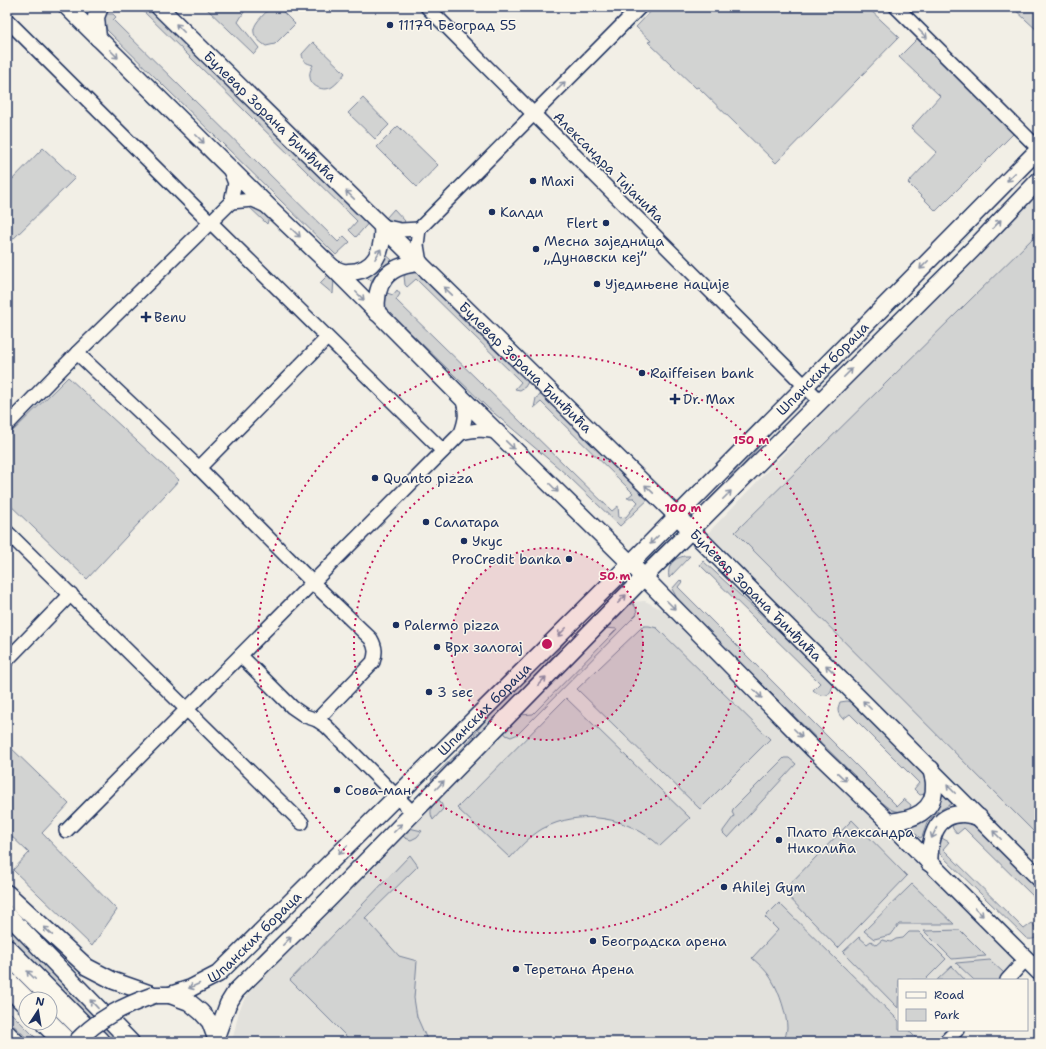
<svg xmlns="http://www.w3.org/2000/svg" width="1046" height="1049" font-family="'Shantell Sans',sans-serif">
<rect width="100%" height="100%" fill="#f2efe6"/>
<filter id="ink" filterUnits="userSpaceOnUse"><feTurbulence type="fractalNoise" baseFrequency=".025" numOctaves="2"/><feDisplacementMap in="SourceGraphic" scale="8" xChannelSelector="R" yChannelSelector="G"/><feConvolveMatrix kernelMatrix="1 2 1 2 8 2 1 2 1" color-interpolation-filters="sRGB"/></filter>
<g filter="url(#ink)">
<g fill="#e2e1dc">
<path d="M1039,192V866L705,536L915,317Z"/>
<path d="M645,601L667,612L1019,963L1002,980H899V1030H952L940,1042H232L239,1011L245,998L264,974L437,799L461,778L504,732L632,602Z"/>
</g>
<g fill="#d2d3d2" stroke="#768198">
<path d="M139,7H154L371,220L356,237L349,230L357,221Z"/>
<path d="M205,7H247L238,22L259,48L254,54Z"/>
<path d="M271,7H278L295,24L275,44L266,46C243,31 257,22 271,7Z"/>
<path d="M655,7H867L899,37L776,163L698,87L696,88L648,42L651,41L636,27Z"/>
<path d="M1012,7H1039V32Z"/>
<path d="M106,14H113L116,17L113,20L338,242L344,236L350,242L336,255L107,30L103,18Z"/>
<path d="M918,38L1014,133L936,211L908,183L937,152L911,128L940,96L899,57Z"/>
<path d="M313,42L345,73C342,77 337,84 332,87C324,92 311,87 310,77C309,73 311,69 313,65C306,63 303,62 302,54Z"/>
<path d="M363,98L389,125L375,139L348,113Z"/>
<path d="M398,126L438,165L417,187L377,147Z"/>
<path d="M43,148L75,178L7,245V185Z"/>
<path d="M245,203L270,213L267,224Z"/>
<path d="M394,209L405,221L403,224L392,223L386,218Z"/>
<path d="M1039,232V837L735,532Z"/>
<path d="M384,253L392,260L382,267L371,281L364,274Z"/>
<path d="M419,270L529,380L525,387L520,390L515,389L521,382L416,279L407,287L405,285L404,276L409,273Z"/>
<path d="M330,273L334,278L333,294L320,283Z"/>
<path d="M397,290L400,294L396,300L612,511L618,506L619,518L626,517L638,502L634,498H627L633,493L541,402L534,408L536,398L542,394L651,497L620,526L567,475L488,408L386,309L382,299L387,293L393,295Z"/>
<path d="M68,377L179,480L87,579L7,502V437Z"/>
<path d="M787,412L789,415L776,427L708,506L705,503L728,480L753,448Z"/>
<path d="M684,556H690L669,578C667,566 672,559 684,556Z"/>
<path d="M703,561L832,680L833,684C831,697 823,699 813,690L820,683L700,565Z"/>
<path d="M680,580L682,582L678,587L897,806L904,799L911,805L909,810L905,813L892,810L879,800L679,602L672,589Z"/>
<path d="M616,588L580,625L523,690L433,782L431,779C452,758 476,738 490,711Z"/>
<path d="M632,602L636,608L637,614L518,734L511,737L506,735L504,732L520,715L533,714L617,629L605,628Z"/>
<path d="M644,626H649L657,628L770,739L700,809L577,689L640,629Z"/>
<path d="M566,698L690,818L660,846C629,817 581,808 542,829C529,837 520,847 510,858L457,808Z"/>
<path d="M847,701L855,704L921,772L928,781L925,794L920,795L914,789L919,783L850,714L843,719C837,713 837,710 840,702Z"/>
<path d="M7,744L69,804L42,833L117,910L92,946L13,870L29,853L7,832Z"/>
<path d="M784,758H789L796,764L728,838L723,833V831L734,816L732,812L733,809Z"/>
<path d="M942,790L953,803L935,813L927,823L922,837L920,838L909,827L914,825Z"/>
<path d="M437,799L441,802L443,809L433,820C429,812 431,805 437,799Z"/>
<path d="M852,820L907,876L838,948L783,891Z"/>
<path d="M965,820L979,829L1039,889V902L964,828L957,834L953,829L951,822Z"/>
<path d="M409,828L422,831L417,837L411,840L405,838L401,834Z"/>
<path d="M938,836L949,842L943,849L1024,929L1032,923C1038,930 1041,941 1027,939L940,854L936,847Z"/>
<path d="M410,855L418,866L365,918L399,956L417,961L414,998L417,1017L428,1042H352L290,980Z"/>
<path d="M912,884L954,924H899L891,935L874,939L864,931Z"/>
<path d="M779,903L899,1021V1030H908L920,1042H784C785,1037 787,1032 787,1027C787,1016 779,991 773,982C768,972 760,965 752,958L778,930L765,917Z"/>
<path d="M7,923L127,1042H114L7,936Z"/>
<path d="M960,930L986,956L952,959L924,931Z"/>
<path d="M909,932H919L946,959L925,980H899L898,1008L843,952L859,937L867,944L871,941L876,945L882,940L891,942L896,939L903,938Z"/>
<path d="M990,960L1004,973L999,980H974L956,963Z"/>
<path d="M952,966L965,980H937Z"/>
<path d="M7,1009L40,1042H31L7,1019Z"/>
</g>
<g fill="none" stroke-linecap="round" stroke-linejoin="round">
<defs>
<g id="minor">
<path d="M427,7L820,401"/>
<path d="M896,7L1039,149"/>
<path d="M7,20L198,210L443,451"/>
<path d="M231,202L253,200L266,206"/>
<path d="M382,226L401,230L419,229"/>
<path d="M420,263L417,245L419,229L640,7"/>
<path d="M77,353L199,468L312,582L371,639C376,648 376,653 373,662L317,720"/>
<path d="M7,425L77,353L231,202L235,183L229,168"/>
<path d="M461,433C474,430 483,429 496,432"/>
<path d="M199,468L327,338"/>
<path d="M7,532L302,823"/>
<path d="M241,656L292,707L305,716L317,720L326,726L413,813"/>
<path d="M7,660L71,594"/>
<path d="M66,831L461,433C466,419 467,413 462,398"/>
<path d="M1007,980L1026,959"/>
<path d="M945,1042L957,1030"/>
</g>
<g id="tertiary">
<path d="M67,7L268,206L333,268L462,398L630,563L814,750L889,822L1039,972"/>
<path id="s1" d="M159,7L677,516L1039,878"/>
<path d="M98,38L96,17L100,7"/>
<path d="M333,268C337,270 343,273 348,272C375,272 384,250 382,226"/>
<path d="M377,313C374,282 388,265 420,263"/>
<path d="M889,822C912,820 936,812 934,784C934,779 932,774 931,769"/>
<path d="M929,863C930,840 934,814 963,814C968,814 974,816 979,817"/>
<path d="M7,893L87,967L114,981L154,995H170L189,1002L201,1012L210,1022L217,1041"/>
<path d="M7,914L131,1042"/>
<path id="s2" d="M170,995L191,988L218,974L614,580L1039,149"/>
<path d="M7,1033L16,1042"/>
<path d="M216,1037L228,1004L236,991L329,899L644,577L973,249L1039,180"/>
</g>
<g id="trunk">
<path d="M7,951L98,1042"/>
<path d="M7,983L26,1002"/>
<path d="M47,1023L66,1042"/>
</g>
</defs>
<use href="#minor" stroke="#1b2f5e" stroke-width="16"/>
<use href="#tertiary" stroke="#1b2f5e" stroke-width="19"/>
<use href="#trunk" stroke="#1b2f5e" stroke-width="25"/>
<use href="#minor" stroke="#fbf7ec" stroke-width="13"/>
<use href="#tertiary" stroke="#fbf7ec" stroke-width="16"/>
<use href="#trunk" stroke="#fbf7ec" stroke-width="22"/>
<defs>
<path id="tertiary-bridge" d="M76,1042C99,1018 123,1006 154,995"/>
</defs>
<use href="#tertiary-bridge" stroke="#1b2f5e" stroke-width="19" stroke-linecap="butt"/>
<use href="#tertiary-bridge" stroke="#fbf7ec" stroke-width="16"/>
</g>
<defs><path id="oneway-shaft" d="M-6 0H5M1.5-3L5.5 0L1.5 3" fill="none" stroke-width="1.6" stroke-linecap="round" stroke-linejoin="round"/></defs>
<g stroke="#8b93a5">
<use href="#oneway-shaft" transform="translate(180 28) rotate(-135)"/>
<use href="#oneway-shaft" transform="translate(923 34) rotate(45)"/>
<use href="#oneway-shaft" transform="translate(114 54) rotate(45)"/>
<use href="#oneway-shaft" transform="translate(561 86) rotate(-45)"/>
<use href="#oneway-shaft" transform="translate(200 139) rotate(45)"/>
<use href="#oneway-shaft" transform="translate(1011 177) rotate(135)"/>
<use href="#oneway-shaft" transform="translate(350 195) rotate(-136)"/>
<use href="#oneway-shaft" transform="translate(997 224) rotate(-47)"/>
<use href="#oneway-shaft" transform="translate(296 233) rotate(44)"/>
<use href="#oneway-shaft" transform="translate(378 254) rotate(-60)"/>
<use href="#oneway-shaft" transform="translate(924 265) rotate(135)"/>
<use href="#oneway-shaft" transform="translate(448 291) rotate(-136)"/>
<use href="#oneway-shaft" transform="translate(360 296) rotate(45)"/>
<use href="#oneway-shaft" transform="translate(848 373) rotate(-45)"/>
<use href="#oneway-shaft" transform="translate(510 445) rotate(44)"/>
<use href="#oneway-shaft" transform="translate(554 488) rotate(45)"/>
<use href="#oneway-shaft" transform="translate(649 489) rotate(-136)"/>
<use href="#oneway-shaft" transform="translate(727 495) rotate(-45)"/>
<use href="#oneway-shaft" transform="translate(654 540) rotate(135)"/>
<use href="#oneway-shaft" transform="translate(622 599) rotate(-45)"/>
<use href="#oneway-shaft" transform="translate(671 605) rotate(45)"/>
<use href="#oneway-shaft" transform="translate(562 632) rotate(135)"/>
<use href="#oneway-shaft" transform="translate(830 669) rotate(-136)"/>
<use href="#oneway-shaft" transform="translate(542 681) rotate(-46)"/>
<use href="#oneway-shaft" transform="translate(758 694) rotate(46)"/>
<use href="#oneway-shaft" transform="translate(867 705) rotate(-135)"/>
<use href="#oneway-shaft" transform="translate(798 733) rotate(45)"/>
<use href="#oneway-shaft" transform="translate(842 777) rotate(44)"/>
<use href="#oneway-shaft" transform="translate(440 785) rotate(-46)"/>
<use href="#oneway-shaft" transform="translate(951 789) rotate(-135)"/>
<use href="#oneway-shaft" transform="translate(398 828) rotate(-45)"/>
<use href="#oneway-shaft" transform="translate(934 833) rotate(115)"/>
<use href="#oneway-shaft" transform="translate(997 835) rotate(-135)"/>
<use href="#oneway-shaft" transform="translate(343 850) rotate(135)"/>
<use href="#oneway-shaft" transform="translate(979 912) rotate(45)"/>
<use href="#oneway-shaft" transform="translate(48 931) rotate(-137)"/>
<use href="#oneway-shaft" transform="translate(287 941) rotate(-45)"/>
<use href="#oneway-shaft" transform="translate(31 975) rotate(-135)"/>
<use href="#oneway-shaft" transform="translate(194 986) rotate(156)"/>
<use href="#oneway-shaft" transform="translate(94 1004) rotate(-133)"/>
</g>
</g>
<circle cx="547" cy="644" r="96" fill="#c2185b" fill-opacity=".12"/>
<g fill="none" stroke="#c2185b" stroke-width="2" stroke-dasharray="2 4">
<circle cx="547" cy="644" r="96"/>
<circle cx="547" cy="644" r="193"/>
<circle cx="547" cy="644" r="289"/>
</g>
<g fill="#1b2f5e" stroke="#fbf7ec" stroke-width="1.5">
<circle cx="390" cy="25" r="4"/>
<circle cx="533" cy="181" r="4"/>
<circle cx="492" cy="212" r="4"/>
<circle cx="606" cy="223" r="4"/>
<circle cx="536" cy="249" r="4"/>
<circle cx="597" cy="284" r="4"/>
<path d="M144 311h4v4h4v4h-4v4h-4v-4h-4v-4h4z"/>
<circle cx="642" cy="373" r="4"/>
<path d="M673 393h4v4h4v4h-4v4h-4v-4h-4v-4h4z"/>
<circle cx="375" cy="478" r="4"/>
<circle cx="426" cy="522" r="4"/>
<circle cx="464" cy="541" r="4"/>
<circle cx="569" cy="559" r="4"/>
<circle cx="396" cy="625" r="4"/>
<circle cx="437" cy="647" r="4"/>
<circle cx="429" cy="692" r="4"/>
<circle cx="337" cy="790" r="4"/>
<circle cx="779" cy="840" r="4"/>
<circle cx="724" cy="887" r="4"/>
<circle cx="593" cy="941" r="4"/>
<circle cx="516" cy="969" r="4"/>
</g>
<g text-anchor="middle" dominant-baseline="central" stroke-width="3" stroke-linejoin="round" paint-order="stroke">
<g font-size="14" fill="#1b2f5e" stroke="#fbf7ec" text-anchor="start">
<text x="398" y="25">11179 Београд 55</text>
<text x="541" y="181">Maxi</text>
<text x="500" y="212">Калди</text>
<text x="598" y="223" text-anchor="end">Flert</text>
<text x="544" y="241">Месна заједница<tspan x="544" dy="16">„Дунавски кеј”</tspan></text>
<text x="605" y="284">Уједињене нације</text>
<text x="154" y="317">Benu</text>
<text x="650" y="373">Raiffeisen bank</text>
<text x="683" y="399">Dr. Max</text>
<text x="383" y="478">Quanto pizza</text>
<text x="434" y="522">Салатара</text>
<text x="472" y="541">Укус</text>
<text x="561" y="559" text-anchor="end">ProCredit banka</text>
<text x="404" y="625">Palermo pizza</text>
<text x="445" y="647">Врх залогај</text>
<text x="437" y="692">3 sec</text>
<text x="345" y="790">Сова-ман</text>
<text x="787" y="832">Плато Александра<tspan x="787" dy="16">Николића</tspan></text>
<text x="732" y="887">Ahilej Gym</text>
<text x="601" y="941">Београдска арена</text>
<text x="524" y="969">Теретана Арена</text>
</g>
<g font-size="14" fill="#1b2f5e" stroke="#fbf7ec">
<text stroke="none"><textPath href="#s1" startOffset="156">Булевар Зорана Ђинђића</textPath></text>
<text transform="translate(609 167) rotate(45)">Александра Тијанића</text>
<text stroke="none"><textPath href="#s1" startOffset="514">Булевар Зорана Ђинђића</textPath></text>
<text stroke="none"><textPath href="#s2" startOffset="908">Шпанских бораца</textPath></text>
<text stroke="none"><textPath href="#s1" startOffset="838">Булевар Зорана Ђинђића</textPath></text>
<text stroke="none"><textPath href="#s2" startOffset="428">Шпанских бораца</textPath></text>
<text stroke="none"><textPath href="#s2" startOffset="104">Шпанских бораца</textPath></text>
</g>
</g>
<circle cx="547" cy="644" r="6" fill="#c2185b" stroke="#fbf7ec" stroke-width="2"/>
<g font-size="12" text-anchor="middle" font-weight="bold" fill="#c2185b" stroke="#fbf7ec" stroke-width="3" stroke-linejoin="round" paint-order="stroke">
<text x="751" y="444">150 m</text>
<text x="683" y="512">100 m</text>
<text x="615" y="580">50 m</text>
</g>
<rect width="1046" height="1049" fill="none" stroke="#fbf7ec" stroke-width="24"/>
<rect x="12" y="12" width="1022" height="1025" fill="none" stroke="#1b2f5e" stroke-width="1.5" filter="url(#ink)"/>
<rect x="898" y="979" width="130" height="52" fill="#fbf7ec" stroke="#a1a7b3"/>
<rect x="906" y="992" width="20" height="6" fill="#fbf7ec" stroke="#a1a7b3"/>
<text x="934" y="999" font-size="12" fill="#1b2f5e">Road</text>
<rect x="906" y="1009" width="20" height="12" fill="#d2d3d2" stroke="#a1a7b3"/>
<text x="934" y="1019" font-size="12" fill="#1b2f5e">Park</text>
<g transform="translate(38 1011) rotate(12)"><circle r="19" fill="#fbf7ec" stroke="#a1a7b3"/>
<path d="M0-3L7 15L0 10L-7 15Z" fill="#1b2f5e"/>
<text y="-6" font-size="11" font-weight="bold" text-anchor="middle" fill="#1b2f5e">N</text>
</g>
</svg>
